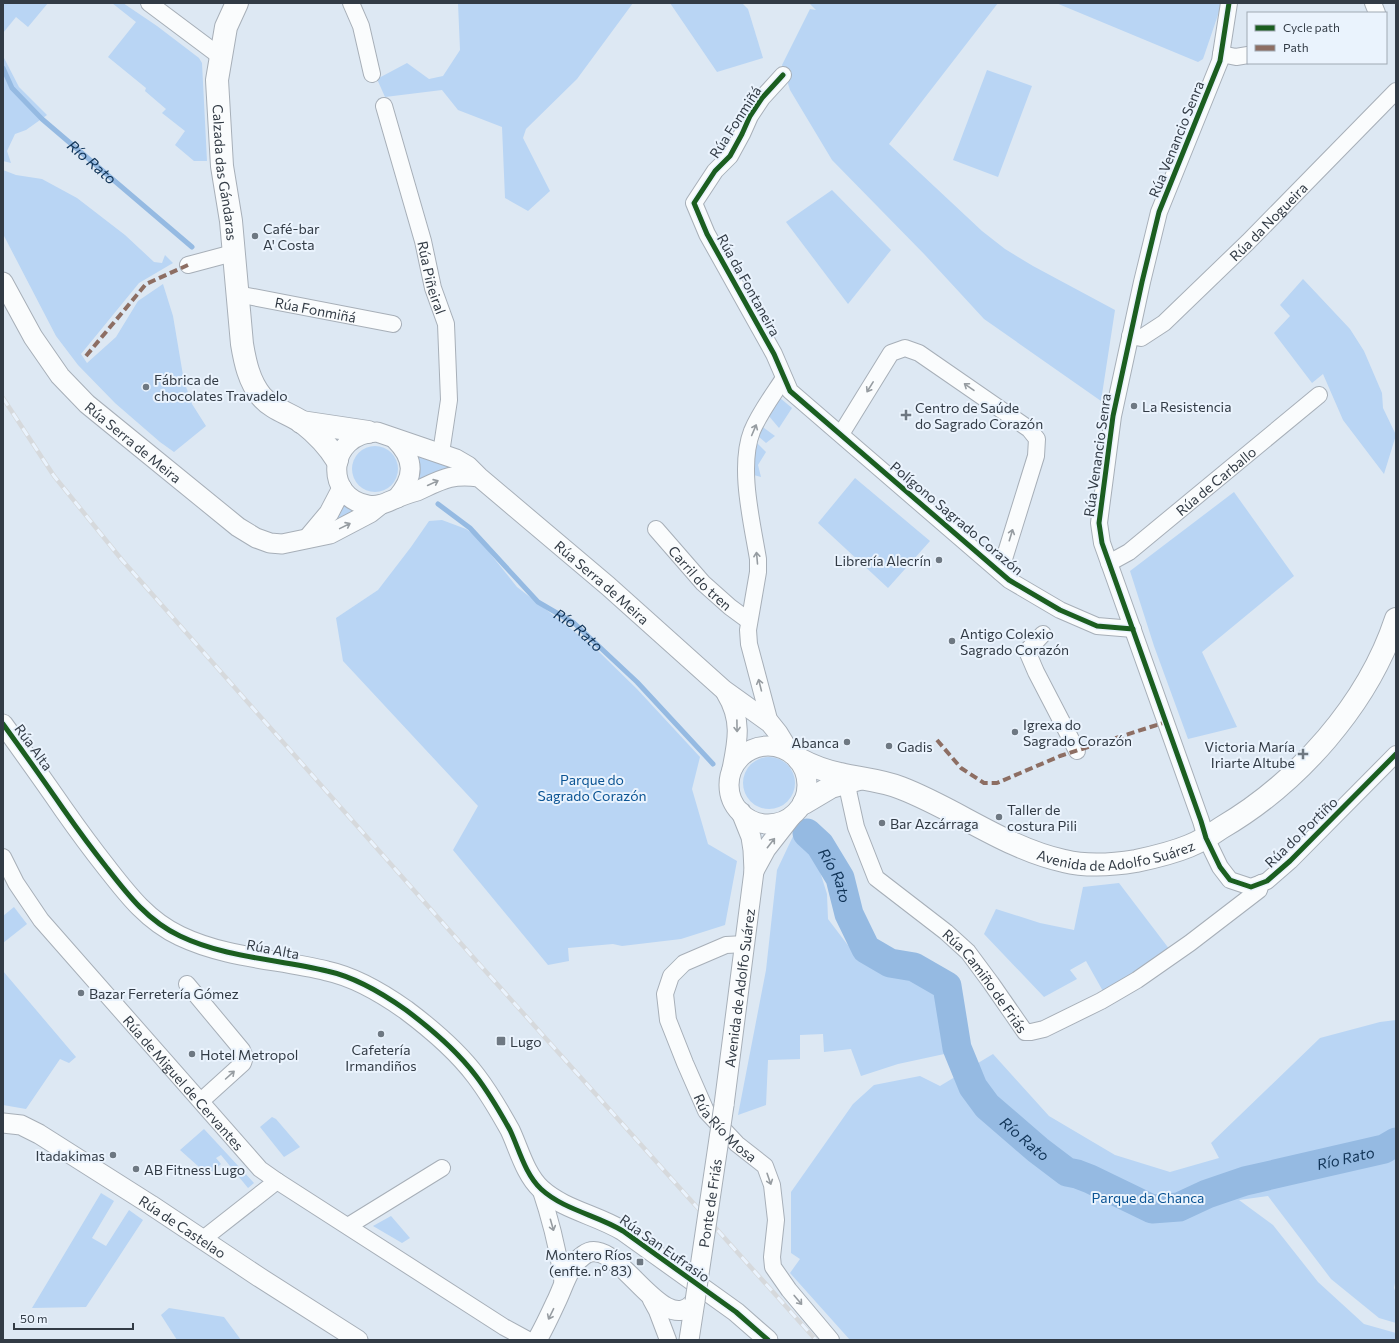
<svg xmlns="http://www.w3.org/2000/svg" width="1399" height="1343" font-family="Commissioner,sans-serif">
<rect width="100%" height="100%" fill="#dde8f3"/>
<g fill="#b9d5f4">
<path d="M3,3H48L28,27L16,17L3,33Z"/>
<path d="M112,3H123L157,26L199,58L202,63L207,161H194L175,145L185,131L162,113L166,109L145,91L146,88L108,57L136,22Z"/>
<path d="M458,3H633L577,79L526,129L523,138L550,191L528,211L505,198L502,127L458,110L442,90L385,97L377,79L407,63L429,79L443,76L460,50Z"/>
<path d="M670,3H742L748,9L763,58L717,72Z"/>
<path d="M809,3H998L889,144L982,231L1005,249L1033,266L1115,310L1101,401L984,319L925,255L832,160L790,90L782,65L810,9L816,10Z"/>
<path d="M1056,3H1222L1203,59L1198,62Z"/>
<path d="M3,56L19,87L47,115L26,130L15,134L7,151L11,163L3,161Z"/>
<path d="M987,70L1032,86L998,177L953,160Z"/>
<path d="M3,170L16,175L42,179L77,198L125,235L154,262L162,263L165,255L173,263L139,283L81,354L87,363L116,337L138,301L163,284L173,316L184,381L192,404L206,426L174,452L160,442L115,403L78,365L56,336L3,234V215L4,214L3,211Z"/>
<path d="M832,190L891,250L848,304L786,222Z"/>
<path d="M1303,279L1350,329L1364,351L1382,393L1383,408L1396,435L1384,474L1343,420L1323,374L1312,383L1274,333L1290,316L1280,305Z"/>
<path d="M774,393L792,408L779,428L763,409Z"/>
<path d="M757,423L775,436L766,443L752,431Z"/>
<path d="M751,437L766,452L758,465L761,477L750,474Z"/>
<circle cx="375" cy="469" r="23"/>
<path d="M418,455L457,467L419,482L420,466Z"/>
<path d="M855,478L930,541L888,588L818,523Z"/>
<path d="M1234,492L1294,576L1202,652L1237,727L1188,739L1154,646L1130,571Z"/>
<path d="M343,504L359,512L328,529Z"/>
<path d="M442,520L466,529L476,536L517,587L594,647L637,689L700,757L692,789L708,844L737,861L725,925L681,939L622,946L613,944L568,948L569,961L548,965L453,850L478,806L343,661L336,618L378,590L411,547L429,521Z"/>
<circle cx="769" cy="783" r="26"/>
<path d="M795,832L807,838L811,843L827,894L828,919L850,948L926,977L942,990L945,1013L946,1039L949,1053L898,1064L861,1076L851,1049L824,1052L823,1034L800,1035V1059L768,1060L766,1105L738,1115L766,970L777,870Z"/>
<path d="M1119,883L1170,950L1104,993L1086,961L1070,970L1077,979L1044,997L984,934L996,909L1040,923L1074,930L1083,887Z"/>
<path d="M14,907L27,924L3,943V916Z"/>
<path d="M3,971L76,1057L69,1063L60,1059L26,1109L3,1105Z"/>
<path d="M1396,1020V1278L1394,1288L1396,1293V1323L1379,1318L1331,1279L1268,1196L1239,1200L1273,1225L1318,1282L1364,1324L1396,1333V1340H850L790,1273L800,1259L791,1253V1192L853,1104L874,1085L920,1076L940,1086L993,1054L1049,1116L1115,1155L1170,1172L1219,1158L1211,1143L1320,1038L1380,1022Z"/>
<path d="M272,1117L276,1119L300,1147L284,1157L260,1127Z"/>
<path d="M204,1129L254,1183L248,1188L221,1155L216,1158L221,1164L208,1175L180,1150Z"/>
<path d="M101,1193L114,1201L92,1238L106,1246L129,1210L143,1220L86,1307L32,1308Z"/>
<path d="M391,1216L410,1238L402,1243L373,1226Z"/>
<path d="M169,1308L224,1317L241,1340H177L161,1315Z"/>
</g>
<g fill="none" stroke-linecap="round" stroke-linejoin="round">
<g stroke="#95bae2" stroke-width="5">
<path id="s1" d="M3,68L12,88L42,119L192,247"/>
<path id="s2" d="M438,504L470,528L538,602L574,623L637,682L713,764"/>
</g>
<path stroke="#95bae2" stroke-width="29" id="s3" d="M807,833L820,845L840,878L849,914L866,949L890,963L914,967L947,986L957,1048L973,1087L987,1106L1038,1150L1067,1172L1077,1174L1090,1179L1152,1209L1179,1207L1207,1194L1245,1181L1384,1149L1396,1142"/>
<defs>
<g id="minor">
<path d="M149,3L221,57"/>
<path d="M351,3L361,26L372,74"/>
<path d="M1229,3L1220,61L1159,212L1142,282L1113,416L1099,523L1102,543L1201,821L1206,838L1220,867L1230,880L1251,887L1267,881L1290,861L1396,754"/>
<path d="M1373,3L1377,13"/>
<path d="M1221,54L1236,57L1248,55"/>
<path d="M783,75L762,98L750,116L742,134L730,156L715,171L694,203L707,234L774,354L790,391L1009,580L1060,610L1097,626L1133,629"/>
<path id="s4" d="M384,106L423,241L433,288L446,324L449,400L441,453"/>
<path d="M188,265L233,253"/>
<path id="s5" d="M237,294L393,324"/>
<path id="s6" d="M1130,336L1141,338L1164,323L1248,242L1396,91"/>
<path d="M841,434L891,353L905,348L919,353L1029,429L1037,439L1036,456L1000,572"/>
<path id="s7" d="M656,529L703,583L730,607L749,621"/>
<path id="s8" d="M1109,563L1129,552L1319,395"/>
<path d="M1043,634L1027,651L1036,672L1077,751"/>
<path d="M770,723L749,644L748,630L758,572V559C752,522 738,467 752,431C760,412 773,395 784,378"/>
<path id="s9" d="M847,782L849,795L856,827L876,878L946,932L968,952L991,983L1025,1032H1031L1044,1029L1101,1001L1137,980L1190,943L1259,890L1261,883"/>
<path id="s10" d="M3,857L16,883L41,920L260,1169L277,1181L504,1327L528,1340"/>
<path id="s11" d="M745,944L726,945L684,963L671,976L665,994L668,1020L685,1063L706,1111L737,1144L765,1166L772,1185L776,1220L772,1257L773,1267L789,1290L831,1340"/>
<path d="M187,984L242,1050L245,1057L243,1063L201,1101"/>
<path d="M540,1188C551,1221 559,1252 563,1286"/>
<path d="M348,1226L442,1168"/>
<path d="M203,1239L277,1181"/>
<path d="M651,1300L657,1311L668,1340"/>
</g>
<g id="tertiary">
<path id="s12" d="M3,282L33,337L60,376L87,404L238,527L256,538L270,543L282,544L330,534L370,513L380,505"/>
<path d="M395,439C415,459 415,477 397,498"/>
<path id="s13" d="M479,477C451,473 441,480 417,491C410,493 403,495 397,498C387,502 379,507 368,505C324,498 326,434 377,432L456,459L468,466L479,477L608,586L724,690L770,723L778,733L789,751"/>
<path d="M308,538L329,513L342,488"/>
<path d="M726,693C742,719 738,740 732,769"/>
<path d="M3,724C24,753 44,781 64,810C78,830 92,849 107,868C128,895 148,921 180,936C226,958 278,959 327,971C355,977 382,993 406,1010C430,1028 458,1052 476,1076C489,1093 500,1112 510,1130C519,1149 525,1174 541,1189C564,1210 597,1215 623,1231L736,1312L768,1340"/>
<circle cx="768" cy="785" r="39"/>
<path d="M754,871L766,849L791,817"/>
<path id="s14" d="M724,1105L754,871L753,850L751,837L741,812"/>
<path id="s15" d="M3,1123L21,1125L39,1134L151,1205L259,1277L358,1340"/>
<path d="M537,1340C544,1328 550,1315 556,1302C564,1286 568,1266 584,1255C616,1231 663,1343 695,1301"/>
<path d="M689,1340L695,1301"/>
</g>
<g id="secondary">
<path id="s16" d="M237,3L226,27L217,80L222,166L231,221L242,344C245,362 249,381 261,396C272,409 288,413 302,422C316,433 328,445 337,460"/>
<path d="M301,422L368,432"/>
<path id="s17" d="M799,759C812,766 825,771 840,774C860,779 881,780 901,788C956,809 1005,848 1064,861C1088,867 1112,865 1136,861C1155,857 1172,853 1189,846C1201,841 1211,835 1221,828C1298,783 1368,704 1396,619"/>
<path d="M804,803L831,787L859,779"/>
</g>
</defs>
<use href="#minor" stroke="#a7afb8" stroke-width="18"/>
<use href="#tertiary" stroke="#a7afb8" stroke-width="21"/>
<use href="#secondary" stroke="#a7afb8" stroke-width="24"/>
<use href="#minor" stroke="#fafcfd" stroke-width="16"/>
<use href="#tertiary" stroke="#fafcfd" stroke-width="19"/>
<use href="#secondary" stroke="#fafcfd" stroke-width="22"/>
<defs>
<path id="rail" d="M3,398L54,476L122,560L480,965L816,1340"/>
</defs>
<use href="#rail" stroke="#d6d9dc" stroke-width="4.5"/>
<use href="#rail" stroke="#eaf3fd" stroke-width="3" stroke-dasharray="9" stroke-linecap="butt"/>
<defs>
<g id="tertiary-bridge">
<path id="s18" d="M695,1301L724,1105"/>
</g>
</defs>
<use href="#tertiary-bridge" stroke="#a7afb8" stroke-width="21" stroke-linecap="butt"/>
<use href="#tertiary-bridge" stroke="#fafcfd" stroke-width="19"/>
<g stroke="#8d6e63" stroke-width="4" stroke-dasharray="8 4" stroke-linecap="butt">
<path d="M86,356L146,284L188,265"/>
<path d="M937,740L961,768L984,783H997L1060,756L1166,722"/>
</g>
<defs>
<g id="cycleway">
<path d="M1229,3L1220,61L1159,212L1142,282L1113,416L1099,523L1102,543L1201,821L1206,838L1220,867L1230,880L1251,887L1267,881L1290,861L1396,754"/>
<path d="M783,75L762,98L750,116L742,134L730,156L715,171L694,203L707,234L774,354L790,391L1009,580L1060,610L1097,626L1133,629"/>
<path d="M3,724C24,753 44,781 64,810C78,830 92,849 107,868C128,895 148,921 180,936C226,958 278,959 327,971C355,977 382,993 406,1010C430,1028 458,1052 476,1076C489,1093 500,1112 510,1130C519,1149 525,1174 541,1189C564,1210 597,1215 623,1231L736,1312L768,1340"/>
</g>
</defs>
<use href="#cycleway" stroke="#eaf3fd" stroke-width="8"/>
<use href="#cycleway" stroke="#1b5e20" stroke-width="5"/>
</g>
<defs><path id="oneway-shaft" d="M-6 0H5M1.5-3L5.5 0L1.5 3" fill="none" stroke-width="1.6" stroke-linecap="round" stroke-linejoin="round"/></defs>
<g stroke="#969ca1">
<use href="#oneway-shaft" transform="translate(870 387) rotate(122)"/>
<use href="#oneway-shaft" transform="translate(969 387) rotate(-145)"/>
<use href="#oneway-shaft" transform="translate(754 430) rotate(-67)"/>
<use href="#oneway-shaft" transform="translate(433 483) rotate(-25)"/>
<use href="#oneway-shaft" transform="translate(345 526) rotate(-26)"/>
<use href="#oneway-shaft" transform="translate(1011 535) rotate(-73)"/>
<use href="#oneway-shaft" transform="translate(757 558) rotate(-95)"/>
<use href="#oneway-shaft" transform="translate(760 685) rotate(-104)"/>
<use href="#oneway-shaft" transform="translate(737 726) rotate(89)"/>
<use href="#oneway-shaft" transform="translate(771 843) rotate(-52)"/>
<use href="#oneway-shaft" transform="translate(230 1075) rotate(-42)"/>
<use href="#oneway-shaft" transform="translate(769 1179) rotate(71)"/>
<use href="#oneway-shaft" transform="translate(552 1225) rotate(74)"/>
<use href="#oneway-shaft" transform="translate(798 1300) rotate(50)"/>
<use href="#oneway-shaft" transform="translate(551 1314) rotate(116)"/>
</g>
<g fill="#6e7882" stroke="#eaf3fd" stroke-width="1.5">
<circle cx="255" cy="236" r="4"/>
<circle cx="146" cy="387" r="4"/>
<circle cx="1134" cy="406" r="4"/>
<path d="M904 409h4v4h4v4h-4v4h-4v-4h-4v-4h4z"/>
<circle cx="939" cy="560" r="4"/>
<circle cx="952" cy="641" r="4"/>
<circle cx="1015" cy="732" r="4"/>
<circle cx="847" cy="742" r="4"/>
<circle cx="889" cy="746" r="4"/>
<path d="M1301 748h4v4h4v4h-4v4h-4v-4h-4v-4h4z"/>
<circle cx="999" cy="817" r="4"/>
<circle cx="882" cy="823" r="4"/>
<circle cx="81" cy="993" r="4"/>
<circle cx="381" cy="1034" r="4"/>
<rect x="496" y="1036" width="10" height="10" rx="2"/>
<circle cx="192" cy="1054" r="4"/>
<circle cx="113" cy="1155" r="4"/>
<circle cx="136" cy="1169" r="4"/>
<rect x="636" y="1258" width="8" height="8" rx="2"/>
</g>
<g text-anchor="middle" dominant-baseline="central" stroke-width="4" stroke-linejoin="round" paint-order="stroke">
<g font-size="14" fill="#323b45" stroke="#eaf3fd">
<text transform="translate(735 122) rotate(-57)">Rúa Fonmiñá</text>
<text transform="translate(1176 139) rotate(-68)">Rúa Venancio Senra</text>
<text stroke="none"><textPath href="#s16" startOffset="173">Calzada das Gándaras</textPath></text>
<text stroke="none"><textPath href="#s6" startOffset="184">Rúa da Nogueira</textPath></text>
<text stroke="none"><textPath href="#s4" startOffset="178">Rúa Piñeiral</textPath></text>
<text transform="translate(749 285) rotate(61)">Rúa da Fontaneira</text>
<text stroke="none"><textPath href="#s5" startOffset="80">Rúa Fonmiñá</textPath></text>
<text stroke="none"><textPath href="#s12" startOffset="209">Rúa Serra de Meira</textPath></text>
<text transform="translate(1097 455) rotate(-82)">Rúa Venancio Senra</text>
<text stroke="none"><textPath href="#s8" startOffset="135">Rúa de Carballo</textPath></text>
<text transform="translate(957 518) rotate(40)">Polígono Sagrado Corazón</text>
<text stroke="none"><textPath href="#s7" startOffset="66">Carril do tren</textPath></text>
<text stroke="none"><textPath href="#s13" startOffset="504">Rúa Serra de Meira</textPath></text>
<text transform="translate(34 747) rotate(54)">Rúa Alta</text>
<text transform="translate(1301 832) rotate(-44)">Rúa do Portiño</text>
<text stroke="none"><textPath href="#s17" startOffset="338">Avenida de Adolfo Suárez</textPath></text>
<text transform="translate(273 949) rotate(11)">Rúa Alta</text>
<text stroke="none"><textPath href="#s9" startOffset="252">Rúa Camiño de Friás</textPath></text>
<text stroke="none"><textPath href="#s14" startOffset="118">Avenida de Adolfo Suárez</textPath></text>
<text stroke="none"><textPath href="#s10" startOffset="290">Rúa de Miguel de Cervantes</textPath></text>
<text stroke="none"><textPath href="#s11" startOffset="252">Rúa Río Mosa</textPath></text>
<text stroke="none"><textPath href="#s18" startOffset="99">Ponte de Friás</textPath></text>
<text stroke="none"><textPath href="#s15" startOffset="209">Rúa de Castelao</textPath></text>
<text transform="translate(665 1248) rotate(35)">Rúa San Eufrasio</text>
</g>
<g font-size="14" fill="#323b45" stroke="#eaf3fd" text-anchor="start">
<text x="263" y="228">Café-bar<tspan x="263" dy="16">A' Costa</tspan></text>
<text x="154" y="379">Fábrica de<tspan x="154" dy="16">chocolates Travadelo</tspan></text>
<text x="1142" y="406">La Resistencia</text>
<text x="915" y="407">Centro de Saúde<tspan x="915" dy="16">do Sagrado Corazón</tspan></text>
<text x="931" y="560" text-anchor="end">Librería Alecrín</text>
<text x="960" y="633">Antigo Colexio<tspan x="960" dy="16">Sagrado Corazón</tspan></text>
<text x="1023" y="724">Igrexa do<tspan x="1023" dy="16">Sagrado Corazón</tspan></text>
<text x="839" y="742" text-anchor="end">Abanca</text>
<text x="897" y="746">Gadis</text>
<text x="1295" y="746" text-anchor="end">Victoria María<tspan x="1295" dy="16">Iriarte Altube</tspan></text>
<text x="1007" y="809">Taller de<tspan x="1007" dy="16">costura Pili</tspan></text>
<text x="890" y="823">Bar Azcárraga</text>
<text x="89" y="993">Bazar Ferretería Gómez</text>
<text x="510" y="1041">Lugo</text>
<text x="381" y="1049" text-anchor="middle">Cafetería<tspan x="381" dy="16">Irmandiños</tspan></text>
<text x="200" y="1054">Hotel Metropol</text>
<text x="105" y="1155" text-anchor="end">Itadakimas</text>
<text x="144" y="1169">AB Fitness Lugo</text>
<text x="632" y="1254" text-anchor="end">Montero Ríos<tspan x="632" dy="16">(enfte. nº 83)</tspan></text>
</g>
<g font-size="14" fill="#0b5494" stroke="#eaf3fd">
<text x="592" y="779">Parque do<tspan x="592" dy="16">Sagrado Corazón</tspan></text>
<text x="1148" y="1197">Parque da Chanca</text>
</g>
<g font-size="15" font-style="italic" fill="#103356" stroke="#eaf3fd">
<text stroke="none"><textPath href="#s1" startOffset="131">Río Rato</textPath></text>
<text stroke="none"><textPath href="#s2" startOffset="190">Río Rato</textPath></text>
<text stroke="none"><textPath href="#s3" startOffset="52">Río Rato</textPath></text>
<text stroke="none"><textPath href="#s3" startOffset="401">Río Rato</textPath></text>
<text stroke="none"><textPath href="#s3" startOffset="749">Río Rato</textPath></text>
</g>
</g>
<rect width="1399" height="1343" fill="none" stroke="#323b45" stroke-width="8"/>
<rect x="1247" y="12" width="140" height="52" fill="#eaf3fd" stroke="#a0a9b3"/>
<rect x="1255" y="25" width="20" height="6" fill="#1b5e20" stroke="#a0a9b3"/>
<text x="1283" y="32" font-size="12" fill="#323b45">Cycle path</text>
<rect x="1255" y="45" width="20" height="6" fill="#8d6e63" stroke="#a0a9b3"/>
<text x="1283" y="52" font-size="12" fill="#323b45">Path</text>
<path d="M14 1323v6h119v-6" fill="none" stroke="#323b45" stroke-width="2"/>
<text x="20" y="1323" font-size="12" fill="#323b45" stroke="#eaf3fd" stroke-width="3" paint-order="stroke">50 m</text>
</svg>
